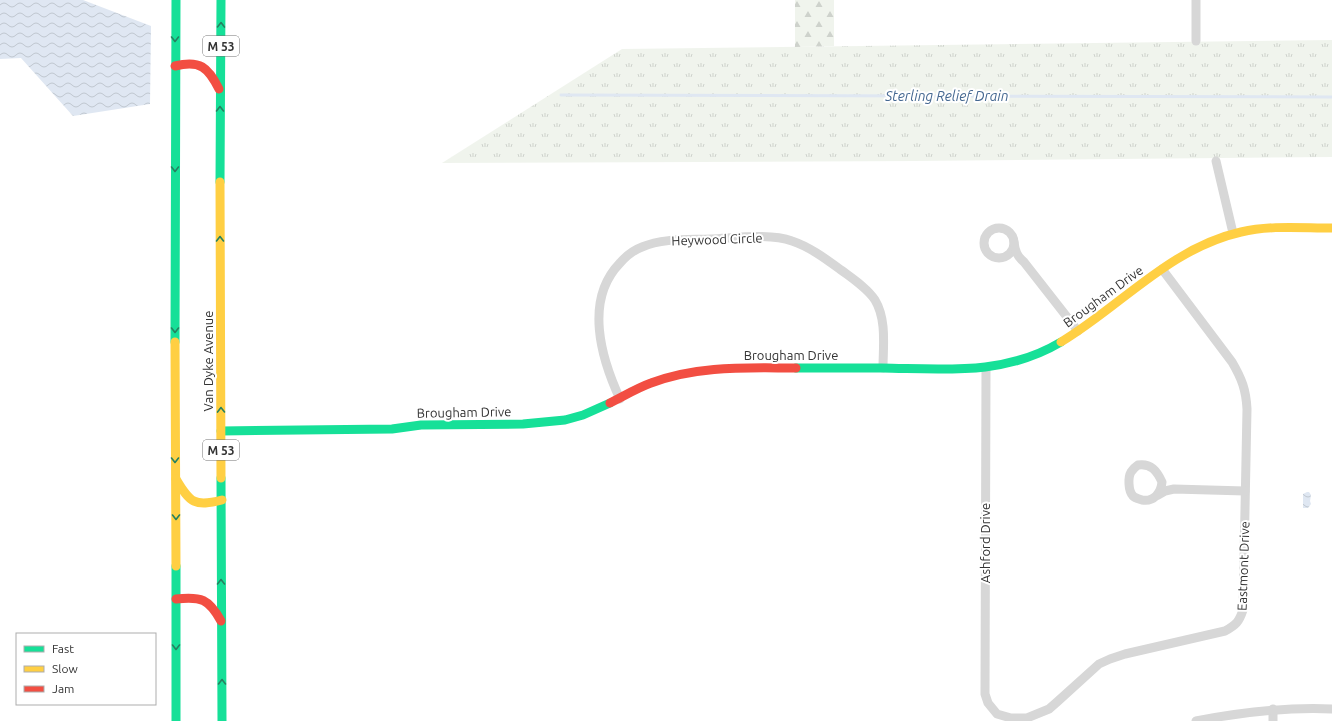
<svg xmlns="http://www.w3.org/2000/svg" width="1332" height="721" font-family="Ubuntu,sans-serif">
<defs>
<pattern id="grass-tufts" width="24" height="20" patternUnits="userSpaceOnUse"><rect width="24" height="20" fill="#f0f4ed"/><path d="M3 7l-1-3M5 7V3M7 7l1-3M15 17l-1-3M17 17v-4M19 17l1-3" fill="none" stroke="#ced2cc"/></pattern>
<pattern id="forest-firs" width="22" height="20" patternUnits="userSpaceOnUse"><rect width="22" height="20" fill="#f0f4ed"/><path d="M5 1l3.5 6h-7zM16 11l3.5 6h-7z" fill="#ced2cc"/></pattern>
<pattern id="water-waves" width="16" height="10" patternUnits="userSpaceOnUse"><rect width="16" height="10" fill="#dfe7f2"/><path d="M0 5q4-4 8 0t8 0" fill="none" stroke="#c0c7d0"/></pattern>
</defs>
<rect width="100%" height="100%" fill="#fff"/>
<path fill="url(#grass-tufts)" d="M1332,40V157L914,161L442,163L622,49Z"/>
<path fill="url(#forest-firs)" d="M795,0H834V46L795,47Z"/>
<g fill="url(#water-waves)">
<path d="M0,0H83L151,26L150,104L73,116L21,58L0,59Z"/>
<path d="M1307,492H1309L1311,495L1310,501L1311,504L1308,508H1303V494Z"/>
</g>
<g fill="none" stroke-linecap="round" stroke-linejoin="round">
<path stroke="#dfe7f2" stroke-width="3" d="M561,95L1332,97"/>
<g stroke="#d7d7d7" stroke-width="9">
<path d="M1196,41V0"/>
<path d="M1216,161L1233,233"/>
<circle cx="999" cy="243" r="15"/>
<path d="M1014,242C1015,251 1017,256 1024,262L1078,331"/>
<path d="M986,368L985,694L988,703L997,714L1011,718H1027L1049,709L1057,702L1099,664L1110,659L1125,654L1225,631C1236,625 1239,622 1243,610L1247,409C1246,390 1242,379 1232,362L1162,269"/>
<path d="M620,399C601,358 584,300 620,263C626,256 634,250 642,247C663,238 689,240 711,239C735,238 770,233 792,241C810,247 826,259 841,270C853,279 867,288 875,300C887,320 883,347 883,368"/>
<path d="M1138,465C1151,463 1157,471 1162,482C1161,493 1154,502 1142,500C1139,499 1135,498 1133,496C1128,491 1128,477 1131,472C1133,469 1135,467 1138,465Z"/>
<path d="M1158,495L1165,491L1174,489L1245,491"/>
<path d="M1273,709V721"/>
<path d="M1196,721C1242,712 1284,707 1332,709"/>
</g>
<g stroke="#16e098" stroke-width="9">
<path d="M220,182L221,0"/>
<path d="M175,342L176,0"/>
<path d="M796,368C825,368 854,368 882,368C945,369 1004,376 1061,342"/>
<path d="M221,431L392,429L421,425L523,424L565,420L583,415L610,403"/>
<path d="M221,478L222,721"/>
<path d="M176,566V721"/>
</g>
<g stroke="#ffcf43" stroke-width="9">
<path d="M220,182L221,478"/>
<path d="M175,342L176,566"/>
<path d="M1061,342C1121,306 1170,248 1241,232C1271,225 1301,228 1332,228"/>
<path d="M176,479C190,503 195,507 222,500"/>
</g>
<g stroke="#f24e42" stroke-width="9">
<path d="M175,66C200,60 208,67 219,89"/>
<path d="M610,403C624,396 637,388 651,383C698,365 748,368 796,368"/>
<path d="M176,599C201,596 209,599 221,621"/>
</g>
</g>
<defs><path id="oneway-chevron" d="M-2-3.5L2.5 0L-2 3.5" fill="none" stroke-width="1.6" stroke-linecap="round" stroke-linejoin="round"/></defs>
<g stroke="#268160">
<use href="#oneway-chevron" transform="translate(221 25) rotate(-89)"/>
<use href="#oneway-chevron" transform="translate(175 39) rotate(90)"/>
<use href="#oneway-chevron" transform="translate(220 109) rotate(-90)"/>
<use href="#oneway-chevron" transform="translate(175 169) rotate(90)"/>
<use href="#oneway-chevron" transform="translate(220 239) rotate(-90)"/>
<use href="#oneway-chevron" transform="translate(175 330) rotate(90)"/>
<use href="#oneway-chevron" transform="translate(221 410) rotate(-91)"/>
<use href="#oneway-chevron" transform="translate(175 460) rotate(90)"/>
<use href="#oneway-chevron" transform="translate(176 517) rotate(90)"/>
<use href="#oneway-chevron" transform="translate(221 582) rotate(-90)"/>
<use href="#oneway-chevron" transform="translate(176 647) rotate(90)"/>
<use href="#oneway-chevron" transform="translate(222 682) rotate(-90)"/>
</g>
<g text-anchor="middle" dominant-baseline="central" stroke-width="4" stroke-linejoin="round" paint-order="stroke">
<g fill="#fff" stroke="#707070" stroke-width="1">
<rect x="203" y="36" width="36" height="20" rx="3"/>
<rect x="203" y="440" width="36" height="20" rx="3"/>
</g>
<g font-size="12" font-weight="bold" fill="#333">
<text x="221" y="46">M 53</text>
<text x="221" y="450">M 53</text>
</g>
<g font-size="13" fill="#333" stroke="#fff">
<text transform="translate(717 239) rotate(-2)">Heywood Circle</text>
<text transform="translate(1103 296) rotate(-36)">Brougham Drive</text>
<text x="791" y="355">Brougham Drive</text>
<text transform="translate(208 361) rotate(-90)">Van Dyke Avenue</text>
<text transform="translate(464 412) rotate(-1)">Brougham Drive</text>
<text transform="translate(985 543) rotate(-90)">Ashford Drive</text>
<text transform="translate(1243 566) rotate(-88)">Eastmont Drive</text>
</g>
<g font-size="14" font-style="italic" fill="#456891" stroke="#fff">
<text x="947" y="96">Sterling Relief Drain</text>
</g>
</g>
<rect x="16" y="633" width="140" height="72" fill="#ffffff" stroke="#adadad"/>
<rect x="24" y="646" width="20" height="6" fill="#16e098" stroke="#adadad"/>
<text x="52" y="653" font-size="12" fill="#333333">Fast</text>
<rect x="24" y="666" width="20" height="6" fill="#ffcf43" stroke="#adadad"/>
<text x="52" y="673" font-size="12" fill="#333333">Slow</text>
<rect x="24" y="686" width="20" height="6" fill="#f24e42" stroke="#adadad"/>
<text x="52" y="693" font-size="12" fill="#333333">Jam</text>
</svg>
